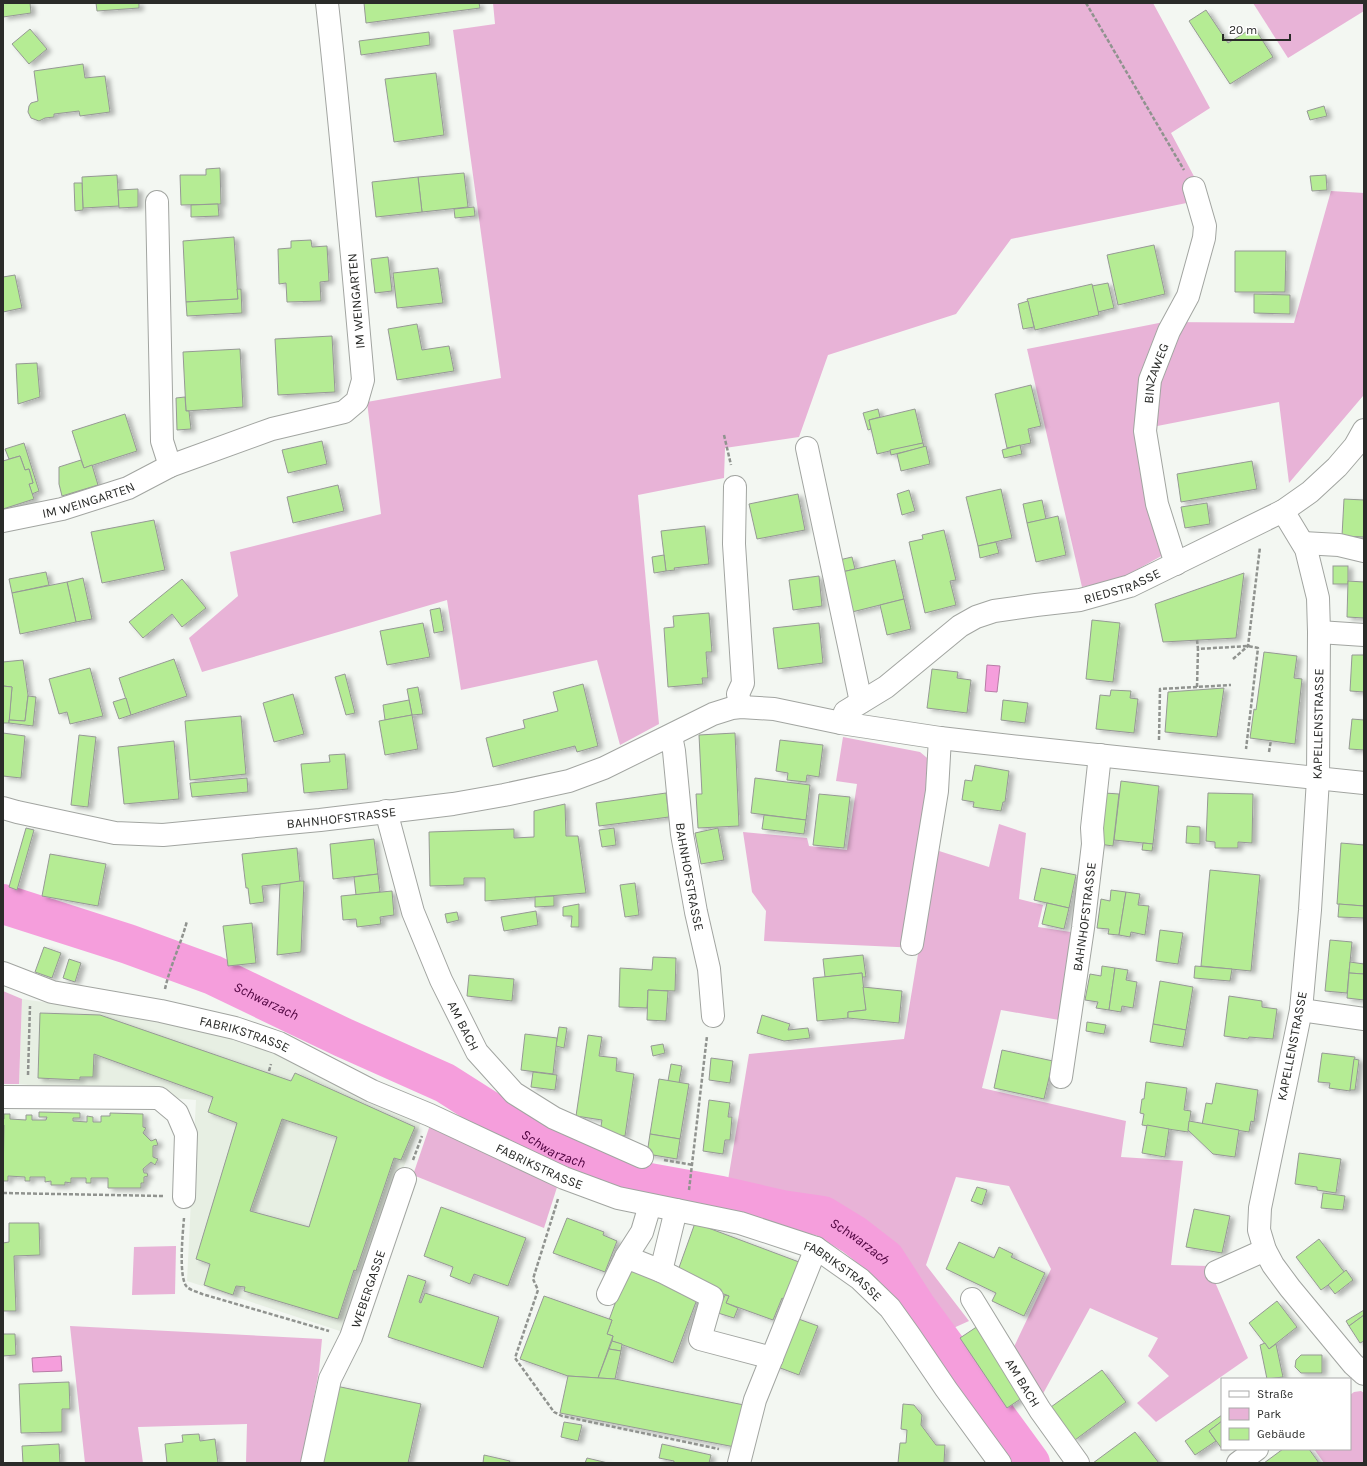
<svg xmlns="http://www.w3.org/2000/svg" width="1367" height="1466" font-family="Karla,sans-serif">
<defs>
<filter id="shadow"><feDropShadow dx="4.5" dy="2.5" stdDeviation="2" flood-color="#0004"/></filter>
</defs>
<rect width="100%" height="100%" fill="#f3f7f2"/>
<path fill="#e7efe3" d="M22,999L78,1007L215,1030L282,1054L422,1120L340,1331L187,1281L196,1100L19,1084Z"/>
<g fill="#e8b3d7">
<path d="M493,3H1153L1210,108L1171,133L1206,199L1011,239L956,314L828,355L799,437L725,448L724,478L638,495L659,724L620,745L597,660L461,690L447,600L202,672L189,638L238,596L230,552L381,514L367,402L501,378L453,30L495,24Z"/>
<path d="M1253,3H1364V11L1288,58Z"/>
<path d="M1331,191L1364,193V390L1363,396L1289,483L1279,402L1142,429L1165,554L1120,579L1082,587L1027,349L1164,322L1294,323Z"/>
<path d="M843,737L920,752L932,762L936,850L989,867L999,824L1026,833L1019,899L1043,905L1038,927L1077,933L1065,1021L1001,1010L982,1088L1126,1121L1121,1157L1183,1161L1171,1265L1208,1266L1248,1358L1156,1422L1137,1403L1169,1376L1148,1356L1158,1338L1090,1308L1039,1401L1012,1351L1051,1269L1009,1186L956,1177L926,1265L969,1321L949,1330L907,1260L895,1247L832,1204L728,1180L749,1054L904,1039L919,948L764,941L766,911L752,892L743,832L807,838L809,846L847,850L857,784L836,781Z"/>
<path d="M3,991L22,999L19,1084H3Z"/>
<path d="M430,1125L559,1181L544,1228L413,1175Z"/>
<path d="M176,1246L175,1294L132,1295L134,1247Z"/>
<path d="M70,1326L322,1339L319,1371L301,1463H246L247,1424L138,1427L143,1463H85Z"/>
<path d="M1361,1391L1364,1393V1463H1324L1314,1449H1350V1395L1354,1392Z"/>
</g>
<g fill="#f59edc" stroke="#b87ca6">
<path d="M987,665L1000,666L997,692L985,691Z"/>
<path d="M61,1356L62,1371L33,1372L32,1358Z"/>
</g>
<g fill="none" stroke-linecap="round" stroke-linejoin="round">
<path stroke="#f59edc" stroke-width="40" id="s1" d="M3,904L128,944L213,975L342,1037L445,1083L555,1153L638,1181L721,1196L782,1210L823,1216L854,1235L885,1259L916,1307L1030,1463"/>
</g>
<g fill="#b5ec94" stroke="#969995" fill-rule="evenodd" filter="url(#shadow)">
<path d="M3,3H30L31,13L3,17Z"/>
<path d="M96,3H139V8L97,11Z"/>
<path d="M364,3H479L480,8L366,23Z"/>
<path d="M1206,10L1228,43L1254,27L1273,57L1230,84L1189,21Z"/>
<path d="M30,29L47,49L29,64L12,44Z"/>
<path d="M429,32L430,45L361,55L359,41Z"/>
<path d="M83,64L85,78L105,76L110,112L80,116L79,111L54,114V117L45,118L39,121L31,118L28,112L29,106L31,103L38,101L34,71Z"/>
<path d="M436,73L444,135L394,142L385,79Z"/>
<path d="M1324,106L1327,116L1310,120L1307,111Z"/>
<path d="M220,168L221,204L181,205L180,175H206V169Z"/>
<path d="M464,173L468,207L422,212L418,177Z"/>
<path d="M117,175L119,206L83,208L82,177Z"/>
<path d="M1326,175L1327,190L1312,191L1310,176Z"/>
<path d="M418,177L422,212L376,217L372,182Z"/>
<path d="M74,183H82L83,210L75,211Z"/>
<path d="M138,189V207L119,208L118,190Z"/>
<path d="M218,204L219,216L191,217V205Z"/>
<path d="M474,207L475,216L455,218L454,209Z"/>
<path d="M234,237L238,299L186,302L183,241Z"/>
<path d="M311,240L312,247L327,246L329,281L320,282L321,301L287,302L286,283L279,284L278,249L291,248V241Z"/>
<path d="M1154,245L1165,294L1118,305L1107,255Z"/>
<path d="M1235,251H1286L1285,292H1235Z"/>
<path d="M388,257L392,291L375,293L371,259Z"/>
<path d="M438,268L443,303L397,308L393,273Z"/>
<path d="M15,275L22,308L3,312V277Z"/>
<path d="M1108,283L1114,308L1098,312L1092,286Z"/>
<path d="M1092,284L1099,315L1035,330L1027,299Z"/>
<path d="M237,289H241L242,313L187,316L186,302L238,299Z"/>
<path d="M1254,294L1290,295V314L1254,313Z"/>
<path d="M1028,301L1034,327L1023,329L1018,304Z"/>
<path d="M417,324L422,350L449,346L454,371L397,380L388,329Z"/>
<path d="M332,336L335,392L278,395L275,339Z"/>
<path d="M240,349L243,407L186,411L183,352Z"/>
<path d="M37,363L40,397L18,404L16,364Z"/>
<path d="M1031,385L1041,426L1028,429L1031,443L1007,448L995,394Z"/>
<path d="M185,397L186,411H189L191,429L177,430L176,398Z"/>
<path d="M878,409L880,417L869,420L871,429L868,430L863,413Z"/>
<path d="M915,409L923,443L877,454L869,420Z"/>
<path d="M125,414L137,451L84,468L72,431Z"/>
<path d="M322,441L327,464L288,473L282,450Z"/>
<path d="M24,443L39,491L32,494L29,484L33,483L29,469L25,470L20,456L9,459L5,449Z"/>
<path d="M923,443L924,447L891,455L890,450Z"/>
<path d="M1020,445L1022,454L1004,458L1002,450Z"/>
<path d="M926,446L930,464L901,471L897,454Z"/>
<path d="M20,456L25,470L29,469L33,483L29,484L34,499L3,509V461Z"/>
<path d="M81,460L84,468L92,465L98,485L62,496L59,484V467Z"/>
<path d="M1252,461L1257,489L1181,502L1177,474Z"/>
<path d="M338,485L344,511L293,523L287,497Z"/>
<path d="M1001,489L1012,538L978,546L966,497Z"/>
<path d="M909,490L915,511L902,515L897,494Z"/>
<path d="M798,494L805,530L757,539L749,504Z"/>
<path d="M1344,499L1364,500V537L1342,536Z"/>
<path d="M1042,500L1046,519L1027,523L1023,504Z"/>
<path d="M1207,503L1210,524L1185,528L1181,507Z"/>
<path d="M1058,516L1066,555L1036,562L1027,523Z"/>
<path d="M154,520L165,570L102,583L91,532Z"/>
<path d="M705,526L709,564L674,568L675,570L666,571L661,531Z"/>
<path d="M944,530L956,580L950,581L956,605L925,613L909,542L923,539L922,535Z"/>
<path d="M996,542L999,553L980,558L978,546Z"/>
<path d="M664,555L666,571L654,573L652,557Z"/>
<path d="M852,557L855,569L842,572L839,560Z"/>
<path d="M895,560L904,599L852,612L842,572Z"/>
<rect x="1333" y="566" width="15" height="18"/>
<path d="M46,572L49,585L12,593L9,579Z"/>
<path d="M1244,573L1236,638L1163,642L1155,604Z"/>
<path d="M819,576L822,606L793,610L789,580Z"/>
<path d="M83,578L92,619L76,622L67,582Z"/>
<path d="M182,579L206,608L182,627L172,614L143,638L129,622Z"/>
<path d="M1348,581L1364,582V618L1347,617Z"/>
<path d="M67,582L76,622L20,634L12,593Z"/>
<path d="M904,599L911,629L887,635L880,605Z"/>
<path d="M440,608L444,631L434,633L430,610Z"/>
<path d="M709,613L712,652H706L708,678H702L703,684L668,687L664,628L674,627L673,616Z"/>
<path d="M1092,620L1120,623L1113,682L1086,679Z"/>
<path d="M423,623L430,657L387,665L380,631Z"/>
<path d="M819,623L823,663L778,669L773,628Z"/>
<path d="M1264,652L1297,656L1294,678L1302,679L1295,744L1250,738L1254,709L1256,710Z"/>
<path d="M1352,655H1364V692L1350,691Z"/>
<path d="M174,659L187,696L131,715L119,678Z"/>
<path d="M23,660L28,695L25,721L9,720L12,687L3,686V662Z"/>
<path d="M90,668L103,716L70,724L67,712L59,714L49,679Z"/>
<path d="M932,669L958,672L957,678L971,680L967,713L927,708Z"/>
<path d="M345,674L355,713L346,715L335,677Z"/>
<path d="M583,684L598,746L577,752L575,746L493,767L486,738L525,728L523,720L558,711L553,692Z"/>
<path d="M3,686L12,687L9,723H3Z"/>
<path d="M418,687L423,714L412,715L407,689Z"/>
<path d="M1224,688L1217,737L1165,732L1168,692Z"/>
<path d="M1111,690L1131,691L1130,698L1138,699L1134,733L1096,729L1100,695L1110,696Z"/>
<path d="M293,694L304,734L274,742L263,703Z"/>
<path d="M28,696L36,697L33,726L9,723V720L25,721Z"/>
<path d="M126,698L131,715L119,719L113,702Z"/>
<path d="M409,700L412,715L385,720L383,705Z"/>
<path d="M1003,700L1028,703L1025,723L1001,720Z"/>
<path d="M412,715L418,749L385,755L379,721Z"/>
<path d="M241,716L246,774L190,780L185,721Z"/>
<path d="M1352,719L1364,720V750L1349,749Z"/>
<path d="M3,733L25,736L21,778L3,776Z"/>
<path d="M735,733L739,826L698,828L696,794H702L699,735Z"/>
<path d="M79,735L96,737L88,807L71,805Z"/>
<path d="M780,740L823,745L819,777L807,775L806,782L787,780L788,773L776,771Z"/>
<path d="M174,741L179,799L124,804L118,747Z"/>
<path d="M345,754L348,789L304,793L301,764L330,762L329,755Z"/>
<path d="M975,765L1009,771L1005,802H1003L1001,811L973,807L974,802L962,800L965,780L972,781Z"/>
<path d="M247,778L248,792L192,797L190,783Z"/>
<path d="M755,778L810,785L806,820L751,813Z"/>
<path d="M1121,781L1159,786L1153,844L1114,840Z"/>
<path d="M666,793L669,817L599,826L596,803Z"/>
<path d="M1105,793L1119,794L1113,846L1099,844Z"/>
<path d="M1208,793L1253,794L1252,843L1238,842V848H1215V842L1206,841Z"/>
<path d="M819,794L850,797L844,848L813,845Z"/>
<path d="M565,804L566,836H578L586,893L485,901V878H464V885L430,886L429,832L514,829V838L534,837V811Z"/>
<path d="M764,815L806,820L804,834L762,829Z"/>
<path d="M1187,826L1200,827V844L1186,843Z"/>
<path d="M26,828L34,830L17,890L9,887Z"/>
<path d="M614,828L616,845L602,847L599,830Z"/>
<path d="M718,828L724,860L701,864L695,833Z"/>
<path d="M374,839L378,874L333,879L330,844Z"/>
<path d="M1143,843L1153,844L1152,851L1142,850Z"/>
<path d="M1341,843L1364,845V906L1337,904Z"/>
<path d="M297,848L300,882L262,886L264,902L250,904L248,888H246L242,854Z"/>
<path d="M50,854L106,864L98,906L42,896Z"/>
<path d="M1041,868L1076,875L1069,908L1034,900Z"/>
<path d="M1210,870L1260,875L1251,971L1201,966Z"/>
<path d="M378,874L380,892L356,895L354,877Z"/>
<path d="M300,881H304L301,952L277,955L280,884Z"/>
<path d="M635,883L639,915L625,917L620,885Z"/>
<path d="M1111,890L1126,892L1119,935L1108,934L1109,929L1097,928L1101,899L1110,901Z"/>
<path d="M392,891L394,915L380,917L381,924L357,927L356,919L343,920L341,896Z"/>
<path d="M1126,892L1140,894L1138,905L1149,906L1145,935L1131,932L1130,937L1119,935Z"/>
<path d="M554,896V906L535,907V897Z"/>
<path d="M1047,903L1069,908L1064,929L1042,924Z"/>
<path d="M579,904V927H571L572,916H563V907Z"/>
<path d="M1339,904L1364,906V918L1338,917Z"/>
<path d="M536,911L538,925L504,931L501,917Z"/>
<path d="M457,912L459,920L447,923L445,914Z"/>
<path d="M252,923L256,963L228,966L223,926Z"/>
<path d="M1160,930L1183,933L1178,964L1156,961Z"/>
<path d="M1330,940L1352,942L1347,993L1325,991Z"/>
<path d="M44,947L61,953L52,978L35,972Z"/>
<path d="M863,955L866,977H862V973L825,977L823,959Z"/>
<path d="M653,957L676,958L675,991L648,990L647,1008L619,1007L620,968L652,970Z"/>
<path d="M69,959L81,963L75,982L63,978Z"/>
<path d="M1350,962L1364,964V974L1349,973Z"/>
<path d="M1102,966L1115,968L1109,1010L1096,1008L1098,1002L1085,1000L1090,974L1101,976Z"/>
<path d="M1195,966L1232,969L1230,981L1194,978Z"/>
<path d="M1115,968L1128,970L1126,980L1137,982L1133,1008L1122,1006L1121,1012L1109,1010Z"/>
<path d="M862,973L866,1010L848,1012V1018L817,1021L813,978Z"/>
<path d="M1349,973L1364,974V1000L1347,998Z"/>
<path d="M469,975L514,979L512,1001L467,996Z"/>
<path d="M1160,981L1193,987L1186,1030L1153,1024Z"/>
<path d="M863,987L902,991L899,1023L848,1018V1012L866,1010Z"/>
<path d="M648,990L668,991L666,1021L647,1020Z"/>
<path d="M1229,996L1262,1001V1007L1277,1009L1273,1039L1249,1037L1248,1039L1224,1036Z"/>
<path d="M40,1013L100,1015L291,1081L295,1073L415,1127L401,1160L394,1158L356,1271L354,1270L338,1319L244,1291L245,1287L236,1286L233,1295L204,1285L210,1264L196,1259L237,1123L208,1112L213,1097L94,1054L93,1077H80V1080L38,1078ZM282,1119L337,1137L309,1227L250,1211Z"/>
<path d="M762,1015L790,1024L788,1030L808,1028L810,1038L784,1041L757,1033Z"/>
<path d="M1087,1022L1106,1025L1104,1034L1086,1031Z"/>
<path d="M1153,1024L1186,1030L1183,1047L1150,1042Z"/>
<path d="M559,1027L567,1028L564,1048L556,1046Z"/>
<path d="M525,1034L557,1038L553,1074L521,1070Z"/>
<path d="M588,1035L602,1037L599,1056L617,1058L616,1071L634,1074L625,1136L600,1132L602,1120L576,1116Z"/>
<path d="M663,1044L665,1053L653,1056L651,1046Z"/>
<path d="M1002,1050L1053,1061L1044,1099L994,1088Z"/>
<path d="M1322,1053L1355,1057L1350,1091L1329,1088L1330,1083L1318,1082Z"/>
<path d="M711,1058L733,1061L730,1083L709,1080Z"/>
<path d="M1354,1059L1359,1060L1355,1090H1350Z"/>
<path d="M671,1064L682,1066L679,1083L668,1081Z"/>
<path d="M533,1072L557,1075L555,1090L531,1087Z"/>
<path d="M659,1079L689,1084L680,1139L650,1134Z"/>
<path d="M1146,1082L1187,1088L1184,1110L1191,1111L1188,1132L1142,1125L1144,1114L1140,1113L1142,1099H1144Z"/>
<path d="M1216,1083L1258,1090L1254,1122L1251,1121L1249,1132L1202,1125L1206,1103L1212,1104Z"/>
<path d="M709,1100L730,1103L728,1117H732L730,1140H725L723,1154L703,1151Z"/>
<path d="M39,1112L80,1113V1118H73V1121L87,1122V1116L93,1117V1122H101V1116H110V1113L143,1114V1127L146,1128L143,1133L151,1141L156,1139L158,1145L153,1146V1157L158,1159L155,1165L151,1162L143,1169L144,1173H147L148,1176L144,1177V1183H141V1188H108V1178H91V1183H86V1178H71V1183L65,1182V1185H51V1181L45,1182V1177H30V1181H25V1177L8,1176V1181H3L4,1125H3V1119H4V1114H10V1119L26,1120V1115H32V1120H46L47,1117H39Z"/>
<path d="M1189,1121L1239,1130L1235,1157L1213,1154L1188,1130Z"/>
<path d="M1147,1125L1169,1129L1165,1157L1142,1153Z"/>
<path d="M650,1134L680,1139L677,1159L647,1154Z"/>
<path d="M1299,1153L1341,1159L1336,1193L1317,1190V1187L1295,1184Z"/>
<path d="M977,1187L987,1190L982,1205L971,1201Z"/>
<path d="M1323,1193L1345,1196L1343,1210L1321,1208Z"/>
<path d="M441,1207L526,1238L508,1286L474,1274L470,1284L450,1276L453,1267L424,1256Z"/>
<path d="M1194,1209L1230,1216L1222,1253L1186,1247Z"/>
<path d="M567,1218L604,1232L603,1235L617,1241L605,1272L553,1253Z"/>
<path d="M9,1223H39L40,1255L14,1256L16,1311H3V1243L9,1242Z"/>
<path d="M695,1223L799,1262L785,1300L782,1298L773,1320L726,1303L729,1296L676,1276Z"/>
<path d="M1319,1239L1345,1273L1321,1290L1296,1257Z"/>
<path d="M959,1242L994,1258L999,1247L1013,1254L1011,1257L1045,1273L1024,1316L992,1301L996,1293L946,1269Z"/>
<path d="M628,1268L699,1294L673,1363L612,1341L613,1336L607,1334L612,1320H609Z"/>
<path d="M1346,1270L1353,1280L1335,1294L1328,1285Z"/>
<path d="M408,1275L426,1281L419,1302L421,1303L425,1293L499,1317L483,1368L388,1337Z"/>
<path d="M725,1295L729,1296L726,1303L738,1308L734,1318L718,1313Z"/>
<path d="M544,1296L612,1320L607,1334L613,1336L598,1378L568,1376L520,1359Z"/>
<path d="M1277,1301L1297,1327L1269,1349L1249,1323Z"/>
<path d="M1364,1310V1315L1349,1326L1346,1321Z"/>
<path d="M1364,1315V1341L1360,1343L1349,1326Z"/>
<path d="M793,1317L818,1326L799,1375L775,1366Z"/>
<path d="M978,1326L1025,1396L1007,1408L960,1338Z"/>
<path d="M3,1334H15L16,1355L3,1356Z"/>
<path d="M612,1341L622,1344L621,1351L609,1349Z"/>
<path d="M1265,1343L1269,1349L1276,1344L1283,1377L1267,1379L1260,1345Z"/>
<path d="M609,1349L621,1351L615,1379L598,1378Z"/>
<path d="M1301,1355H1322V1373H1301L1295,1367L1296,1360Z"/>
<path d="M1102,1370L1126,1402L1075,1440L1051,1407Z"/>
<path d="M568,1376L615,1379L749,1406L740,1448L560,1413Z"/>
<path d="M69,1382L70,1409H62V1432L21,1433L19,1384Z"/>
<path d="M336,1386L421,1404L408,1463H320Z"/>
<path d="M903,1404L914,1405L922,1415L921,1425L936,1445H945L944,1463H898L900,1443H906L907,1430L901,1429Z"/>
<path d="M1222,1415V1421L1209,1431L1216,1441L1195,1455L1185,1441Z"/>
<path d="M1222,1421V1449L1209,1431Z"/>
<path d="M564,1422L582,1425L578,1441L561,1437Z"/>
<path d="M1135,1432L1159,1463H1093Z"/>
<path d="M199,1434L200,1441L215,1439L218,1463H167L165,1444L183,1442L182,1435Z"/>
<path d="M59,1444L60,1463H23L22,1446Z"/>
<path d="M662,1444L711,1455L709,1463H674V1461L659,1458Z"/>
<path d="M1283,1449H1309L1319,1463H1264Z"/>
<path d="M484,1455L510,1461L509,1463H483Z"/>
<path d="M587,1458L608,1463H585Z"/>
</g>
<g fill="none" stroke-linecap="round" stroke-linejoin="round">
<defs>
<g id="minor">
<path d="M157,202L162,441L170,466"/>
<path d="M807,448L861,702"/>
<path d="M735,487L734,544L743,683L738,694L741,707"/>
<path d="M1283,511L1306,549L1318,598L1319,632L1318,779L1310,910L1301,1010L1260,1208L1259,1230L1265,1250L1273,1265L1290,1288L1353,1364L1364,1374"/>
<path id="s2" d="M3,521L62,509L128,488L170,466L272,429L344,412L357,401L363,380C352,254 341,128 327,3"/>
<path d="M1303,543L1339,545L1364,551"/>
<path id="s3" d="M1176,564L1157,504L1145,431L1150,380L1169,331L1188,296L1204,238L1205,226L1194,188"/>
<path d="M1319,632L1364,635"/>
<path id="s4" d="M841,723L845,712L886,687L960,626L976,617L994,611L1036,605L1080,600L1130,586L1283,511L1310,492L1337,467L1355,446L1364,430"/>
<path id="s5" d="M671,736L674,751L682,834L696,912L709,969L713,1016"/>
<path id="s6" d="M3,808L17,812L115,833L163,835L320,820L453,804L504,795L569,781L604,768L713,714L732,708L741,707L774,709L841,723L940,738L1020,747L1364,783"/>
<path id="s7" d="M386,811L413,912L441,980L477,1052L514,1093L554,1118L642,1157"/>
<path d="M912,944L937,791L940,738"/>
<path id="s8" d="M3,973L52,992L161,1011L235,1028L279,1043L372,1091L430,1115L564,1178L618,1198L740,1223L816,1248L860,1279L890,1308L910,1336L946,1389L1000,1463"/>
<path d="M1301,1010L1364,1019"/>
<path id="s9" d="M1061,1077L1083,928L1093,844L1092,828L1100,755"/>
<path d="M3,1097L159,1098L177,1113L186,1134L184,1197"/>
<path d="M626,1257L642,1232L650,1205"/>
<path d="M661,1271L712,1297L700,1339L772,1358"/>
<path d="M1216,1272L1265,1250"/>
<path d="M608,1294L626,1257L661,1271L676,1210"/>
<path id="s10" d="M972,1299L1040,1410L1078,1463"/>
<path id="s11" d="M312,1463L330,1379L351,1337L405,1179"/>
<path d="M739,1463L755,1400L816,1248"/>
<path d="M1238,1463L1257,1449"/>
</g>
</defs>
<use href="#minor" stroke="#a2a5a1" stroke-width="24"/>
<g stroke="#90938f" stroke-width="2.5" stroke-dasharray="4 2" stroke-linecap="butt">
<path d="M1086,3L1184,170"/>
<path d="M724,435L731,465"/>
<path d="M1197,640L1198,649L1248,646L1258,648L1246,749"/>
<path d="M1233,659L1248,646L1260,547"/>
<path d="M1197,687L1198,649"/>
<path d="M1159,740L1160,689L1231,685"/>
<path d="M1269,752L1271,740"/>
<path d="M165,989C170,966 181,944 187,921"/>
<path d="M269,1071L271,1064"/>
<path d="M28,1075L30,1006"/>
<path d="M413,1160L422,1136"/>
<path d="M664,1160L693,1165"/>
<path d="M689,1190L707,1036"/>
<path d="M3,1193L163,1196"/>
<path d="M558,1199L533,1279L538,1290L515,1358L554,1412L562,1416L719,1449"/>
<path d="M184,1218C183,1231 178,1278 187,1287C190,1290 198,1292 202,1294L329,1331"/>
</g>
<use href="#minor" stroke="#fff" stroke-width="22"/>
</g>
<g text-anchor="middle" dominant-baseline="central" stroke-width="4" stroke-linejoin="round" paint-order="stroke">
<g font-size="13" fill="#2a2b29" stroke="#fff">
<text transform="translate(356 301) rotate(-95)">IM WEINGARTEN</text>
<text stroke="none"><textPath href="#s3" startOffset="196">BINZAWEG</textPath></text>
<text stroke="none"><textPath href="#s2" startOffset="88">IM WEINGARTEN</textPath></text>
<text stroke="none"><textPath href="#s4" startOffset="324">RIEDSTRASSE</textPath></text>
<text transform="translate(1318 724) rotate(-89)">KAPELLENSTRASSE</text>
<text stroke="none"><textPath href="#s6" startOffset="342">BAHNHOFSTRASSE</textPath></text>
<text stroke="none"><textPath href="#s5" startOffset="142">BAHNHOFSTRASSE</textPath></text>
<text stroke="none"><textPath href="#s9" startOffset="162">BAHNHOFSTRASSE</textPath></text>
<text stroke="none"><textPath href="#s7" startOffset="229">AM BACH</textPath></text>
<text stroke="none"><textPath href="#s8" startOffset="250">FABRIKSTRASSE</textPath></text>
<text transform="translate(1292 1046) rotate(-79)">KAPELLENSTRASSE</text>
<text stroke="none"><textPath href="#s8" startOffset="574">FABRIKSTRASSE</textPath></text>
<text stroke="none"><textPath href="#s8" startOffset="898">FABRIKSTRASSE</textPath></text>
<text stroke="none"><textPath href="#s11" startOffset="184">WEBERGASSE</textPath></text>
<text stroke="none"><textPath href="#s10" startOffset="98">AM BACH</textPath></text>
</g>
<g font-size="14" font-style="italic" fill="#4c003d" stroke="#fff">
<text stroke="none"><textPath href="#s1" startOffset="281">Schwarzach</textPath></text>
<text stroke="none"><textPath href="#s1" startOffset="605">Schwarzach</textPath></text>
<text stroke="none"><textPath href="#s1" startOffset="929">Schwarzach</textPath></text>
</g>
</g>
<rect width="1367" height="1466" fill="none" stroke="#2a2b29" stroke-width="8"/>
<rect x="1221" y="1378" width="130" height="72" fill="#ffffff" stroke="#aaaaa9"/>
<rect x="1229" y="1391" width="20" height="6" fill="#ffffff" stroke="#aaaaa9"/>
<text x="1257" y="1398" font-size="12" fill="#2a2b29">Straße</text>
<rect x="1229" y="1408" width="20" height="12" fill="#e8b3d7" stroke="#aaaaa9"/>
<text x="1257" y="1418" font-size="12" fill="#2a2b29">Park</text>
<rect x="1229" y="1428" width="20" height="12" fill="#b5ec94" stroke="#aaaaa9"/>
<text x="1257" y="1438" font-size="12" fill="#2a2b29">Gebäude</text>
<path d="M1223 34v6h67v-6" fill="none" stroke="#2a2b29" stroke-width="2"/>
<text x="1229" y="34" font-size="12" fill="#2a2b29" stroke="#ffffff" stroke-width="3" paint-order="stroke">20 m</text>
</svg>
